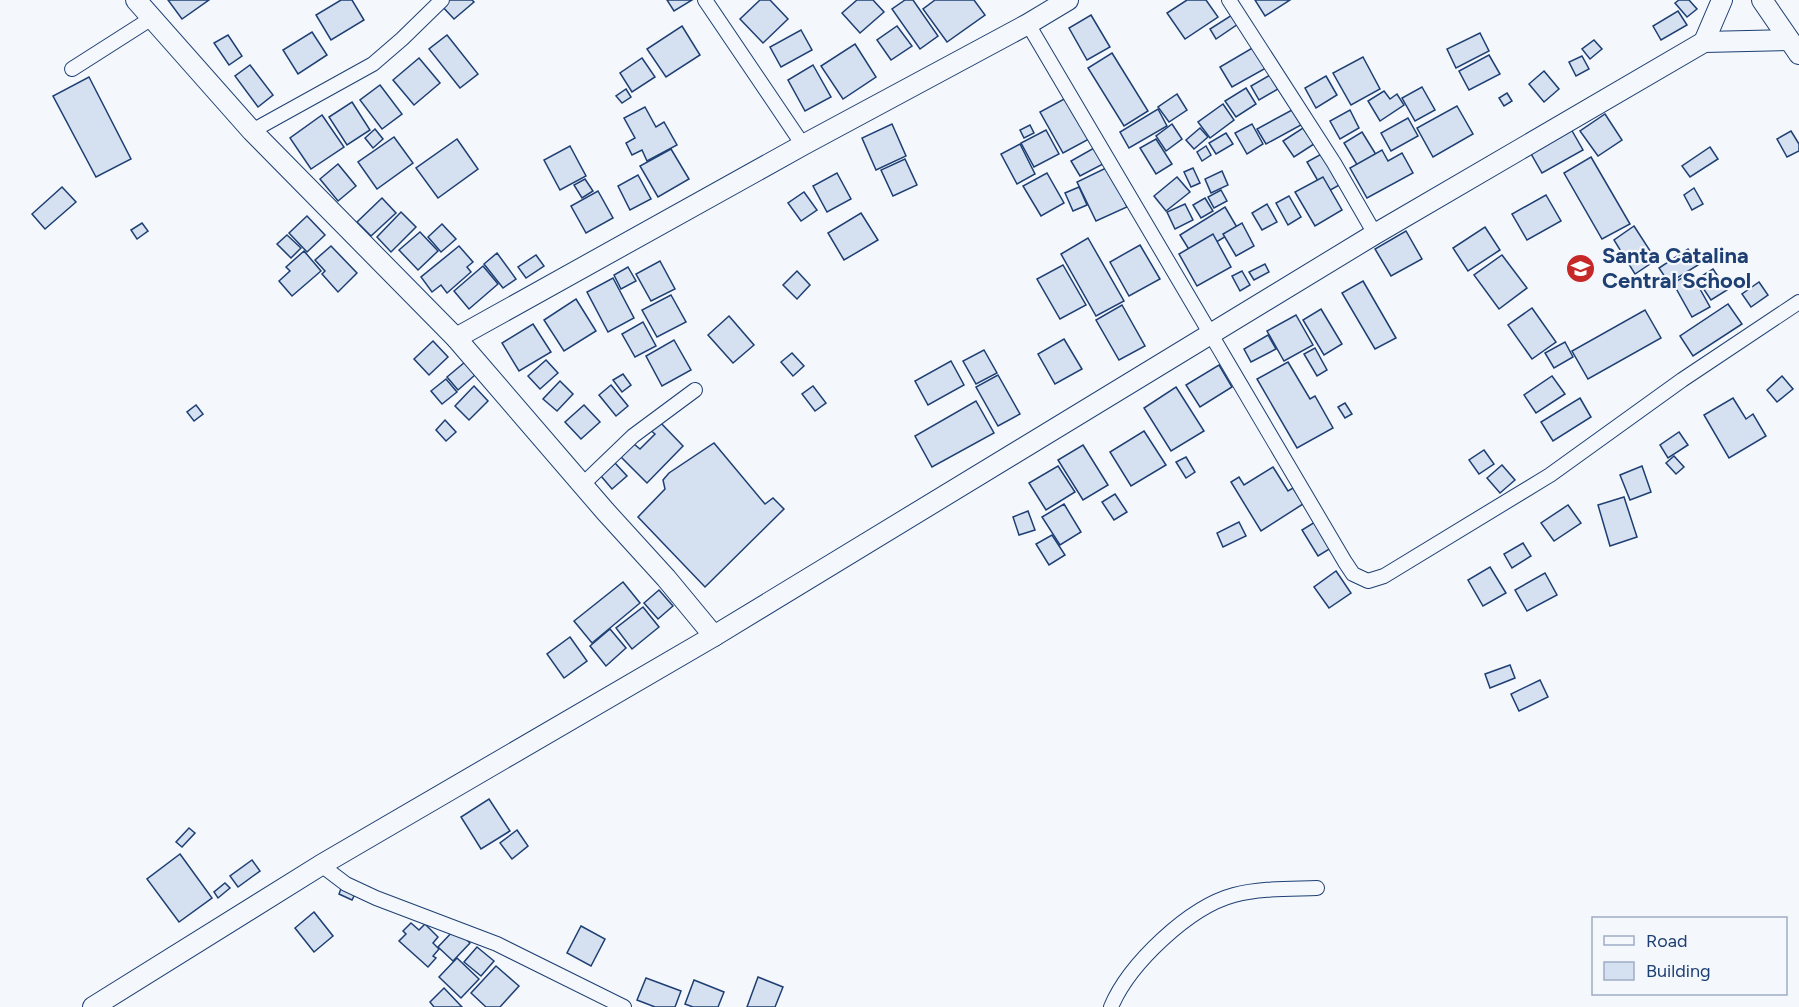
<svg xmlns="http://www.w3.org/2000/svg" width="1799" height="1007" font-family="Figtree,sans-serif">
<rect width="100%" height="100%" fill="#f4f7fb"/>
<g fill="#d5e0f0" stroke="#1d3f73" stroke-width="1.5">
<path d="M168,0H209L182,19Z"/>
<path d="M341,0H352L364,20L331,40L316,15Z"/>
<path d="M447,0H472L474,2L454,19L441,5Z"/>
<path d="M667,0H692L674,11Z"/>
<path d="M760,0H770L788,19L763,43L740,19Z"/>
<path d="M857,0H873L884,12L860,33L842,13Z"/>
<path d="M905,0H913L938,36L920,49L892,9Z"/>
<path d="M935,0H974L985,15L947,42L923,9Z"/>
<path d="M1187,0H1206L1218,17L1185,39L1167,13Z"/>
<path d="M1255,0H1290L1265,16Z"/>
<path d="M1679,0H1689L1697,9L1687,17L1675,3Z"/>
<path d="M1678,11L1687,25L1661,40L1653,26Z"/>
<path d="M1091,15L1110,47L1087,60L1069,28Z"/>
<path d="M1232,15L1238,24L1216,39L1210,29Z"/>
<path d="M682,26L700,55L666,77L647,49Z"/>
<path d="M897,26L912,46L891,60L877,40Z"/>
<path d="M801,30L812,50L781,67L770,47Z"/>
<path d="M312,32L327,55L298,74L283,50Z"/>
<path d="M1480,33L1489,51L1456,68L1447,49Z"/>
<path d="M228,35L242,56L229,65L214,43Z"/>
<path d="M447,35L478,74L460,88L429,49Z"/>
<path d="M1594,40L1602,49L1590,59L1582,49Z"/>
<path d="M855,44L876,77L843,99L821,66Z"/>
<path d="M1254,47L1266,68L1232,87L1220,67Z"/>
<path d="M1112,53L1148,111L1124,126L1088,68Z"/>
<path d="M1489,55L1500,74L1469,90L1459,71Z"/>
<path d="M1582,56L1589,69L1576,76L1569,62Z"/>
<path d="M1363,57L1380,89L1351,105L1333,73Z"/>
<path d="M419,58L440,83L414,105L393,80Z"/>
<path d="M642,58L655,77L632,92L620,73Z"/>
<path d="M250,65L273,95L258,107L235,76Z"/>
<path d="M813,65L831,97L805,111L788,80Z"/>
<path d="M1544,71L1559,89L1544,102L1529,84Z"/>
<path d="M1270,75L1278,89L1259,100L1251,86Z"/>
<path d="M1326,76L1337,95L1316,108L1305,88Z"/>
<path d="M89,77L131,159L96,177L53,96Z"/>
<path d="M380,85L402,114L382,129L360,100Z"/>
<path d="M1422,87L1435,110L1415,121L1402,98Z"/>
<path d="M1246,88L1256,104L1236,117L1225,101Z"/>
<path d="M626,89L631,97L622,103L616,96Z"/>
<path d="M1384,91L1390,99L1397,94L1404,105L1380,121L1368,101Z"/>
<path d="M1507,93L1512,101L1504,106L1499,98Z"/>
<path d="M1177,94L1187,110L1169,122L1158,107Z"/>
<path d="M1066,98L1089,139L1063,153L1040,112Z"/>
<path d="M352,102L370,130L347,145L329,117Z"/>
<path d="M1223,104L1234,120L1210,138L1198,122Z"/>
<path d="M1457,106L1473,134L1433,157L1417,128Z"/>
<path d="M645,107L656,127L664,122L677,145L647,161L642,150L632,155L626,143L635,138L624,118Z"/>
<path d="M1158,109L1167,126L1129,148L1120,132Z"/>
<path d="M1292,110L1301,125L1266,144L1257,129Z"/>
<path d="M1350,110L1359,128L1340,139L1330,121Z"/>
<path d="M1605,114L1622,140L1598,156L1580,131Z"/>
<path d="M322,115L344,147L311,169L290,138Z"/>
<path d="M1408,118L1418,136L1391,151L1381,133Z"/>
<path d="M892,124L906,156L876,170L862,138Z"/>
<path d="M1172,124L1182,139L1166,151L1156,136Z"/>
<path d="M1252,124L1263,144L1247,154L1235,133Z"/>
<path d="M1030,125L1034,133L1024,138L1020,130Z"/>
<path d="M1200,128L1208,137L1194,149L1186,140Z"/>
<path d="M1303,128L1314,144L1294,157L1283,141Z"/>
<path d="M375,129L383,139L373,148L365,138Z"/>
<path d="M1571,129L1583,150L1542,173L1530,152Z"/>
<path d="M1046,130L1059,154L1034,167L1021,143Z"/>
<path d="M1791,131L1799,144V151L1787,157L1777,139Z"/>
<path d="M1362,132L1380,161L1362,173L1344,143Z"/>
<path d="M1226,133L1233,144L1216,154L1209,143Z"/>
<path d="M394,137L413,163L377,189L358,162Z"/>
<path d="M457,139L478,169L438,198L416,168Z"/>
<path d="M1156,139L1172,164L1156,174L1140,148Z"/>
<path d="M1020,144L1035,174L1017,184L1001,154Z"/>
<path d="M570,146L586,176L560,190L544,160Z"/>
<path d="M1206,146L1211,155L1202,161L1197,152Z"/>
<path d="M1710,147L1718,159L1690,177L1682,166Z"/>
<path d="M1094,148L1103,164L1080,176L1071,161Z"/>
<path d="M671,149L689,179L658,197L640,166Z"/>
<path d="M1382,150L1388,161L1402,153L1413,173L1367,198L1350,168Z"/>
<path d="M1325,152L1343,183L1325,193L1307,162Z"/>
<path d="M1591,157L1630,224L1602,239L1564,173Z"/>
<path d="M905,159L917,185L893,196L881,170Z"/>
<path d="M338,164L356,186L338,201L320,179Z"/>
<path d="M1108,167L1127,207L1096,221L1077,182Z"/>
<path d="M1193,168L1200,183L1191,187L1184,172Z"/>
<path d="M1222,171L1228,185L1211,193L1205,179Z"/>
<path d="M837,173L851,199L827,212L813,186Z"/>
<path d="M1047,173L1064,203L1041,216L1023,186Z"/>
<path d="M638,175L651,199L630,210L618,186Z"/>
<path d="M1177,177L1190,192L1166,211L1154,196Z"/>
<path d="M1323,177L1342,210L1315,226L1295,192Z"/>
<path d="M585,179L593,191L582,198L574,185Z"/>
<path d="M62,187L76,202L45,229L32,214Z"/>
<path d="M1079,187L1087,205L1073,211L1065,193Z"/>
<path d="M1694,188L1703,204L1692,210L1684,195Z"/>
<path d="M1221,190L1227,201L1214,208L1208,197Z"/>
<path d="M598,191L613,218L586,233L571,206Z"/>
<path d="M804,192L817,210L801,221L788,203Z"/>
<path d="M1546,195L1561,221L1527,240L1512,214Z"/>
<path d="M1289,196L1301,217L1288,225L1276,203Z"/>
<path d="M382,198L396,213L371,236L357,222Z"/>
<path d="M1205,198L1213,211L1201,218L1193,205Z"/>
<path d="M1185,204L1193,220L1175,229L1167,212Z"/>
<path d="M1267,204L1277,222L1262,230L1252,213Z"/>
<path d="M1225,207L1238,229L1193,256L1180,235Z"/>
<path d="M401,212L416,227L391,252L377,237Z"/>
<path d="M861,213L878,240L844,260L828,233Z"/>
<path d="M307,216L325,235L307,252L289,233Z"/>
<path d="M142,223L148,231L137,239L131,230Z"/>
<path d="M1242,223L1254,246L1236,256L1223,234Z"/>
<path d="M442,224L456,239L441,252L428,237Z"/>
<path d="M1634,226L1656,260L1635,274L1614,240Z"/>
<path d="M1485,227L1500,250L1468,271L1453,248Z"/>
<path d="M1406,231L1422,259L1391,276L1375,249Z"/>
<path d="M420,232L438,251L418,270L399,250Z"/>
<path d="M1213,234L1231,267L1197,286L1179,254Z"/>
<path d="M287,235L301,248L291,258L277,244Z"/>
<path d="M1088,238L1124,301L1096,316L1061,254Z"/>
<path d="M1140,245L1160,279L1129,296L1110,262Z"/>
<path d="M331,246L357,273L338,292L322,274L325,271L315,260Z"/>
<path d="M459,246L473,262L467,267L471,272L447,293L441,285L432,292L421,277Z"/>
<path d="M1688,249L1698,265L1669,283L1659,268Z"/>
<path d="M304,251L321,271L292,296L279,281L290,271L286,267Z"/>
<path d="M497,253L516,279L503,288L484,264Z"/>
<path d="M536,255L544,266L526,278L518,267Z"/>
<path d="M1502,255L1527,288L1499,309L1474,275Z"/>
<path d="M660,261L675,289L651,301L636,274Z"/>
<path d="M1265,264L1269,272L1254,280L1249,272Z"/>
<path d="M1063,265L1086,305L1060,319L1037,279Z"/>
<path d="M483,266L498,284L469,309L454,291Z"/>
<path d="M628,267L636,281L621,289L614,275Z"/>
<path d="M1713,269L1727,290L1711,300L1697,279Z"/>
<path d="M797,271L810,285L797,299L783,285Z"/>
<path d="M1242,271L1250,285L1240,291L1232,276Z"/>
<path d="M1691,273L1710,307L1692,317L1673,283Z"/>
<path d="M613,278L634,318L608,332L587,292Z"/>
<path d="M1363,281L1396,338L1375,349L1342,293Z"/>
<path d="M1759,282L1768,295L1751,307L1742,294Z"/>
<path d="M671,295L686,322L657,337L642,310Z"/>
<path d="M576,299L596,331L564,351L544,320Z"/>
<path d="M1728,304L1742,324L1693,356L1680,336Z"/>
<path d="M1122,305L1145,346L1119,360L1096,320Z"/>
<path d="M1532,308L1556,342L1532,359L1508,325Z"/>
<path d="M1321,309L1342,344L1324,355L1303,320Z"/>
<path d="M1645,310L1661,338L1588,379L1572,351Z"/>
<path d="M1296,315L1313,345L1284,361L1267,331Z"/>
<path d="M729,316L754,345L733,363L708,335Z"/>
<path d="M643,322L656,346L635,357L622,334Z"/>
<path d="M533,324L551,352L519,371L502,343Z"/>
<path d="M1268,335L1276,349L1251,362L1244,349Z"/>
<path d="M1064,339L1082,369L1055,384L1038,354Z"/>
<path d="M674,340L691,370L662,386L646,356Z"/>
<path d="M433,341L448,357L429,375L414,359Z"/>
<path d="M1565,342L1573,357L1554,368L1545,353Z"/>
<path d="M1315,348L1327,370L1317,376L1304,354Z"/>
<path d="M984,350L997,373L976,384L963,361Z"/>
<path d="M792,353L804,366L793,376L781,362Z"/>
<path d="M546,360L558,373L540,389L528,376Z"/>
<path d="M951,361L964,385L928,405L915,381Z"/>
<path d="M465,362L475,375L458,390L447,377Z"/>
<path d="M1288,362L1310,399L1315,396L1333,428L1297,448L1257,379Z"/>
<path d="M1219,365L1232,387L1200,407L1186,385Z"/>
<path d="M623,374L631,385L622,392L613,380Z"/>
<path d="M998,375L1020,414L998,426L976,387Z"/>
<path d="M1552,376L1565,394L1536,413L1524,395Z"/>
<path d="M1782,376L1793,389L1777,402L1767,390Z"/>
<path d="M446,379L457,392L442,404L431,391Z"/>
<path d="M560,381L573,394L557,411L543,399Z"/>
<path d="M611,385L628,406L616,416L599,395Z"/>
<path d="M474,386L488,401L469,420L455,406Z"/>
<path d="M813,386L826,403L815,411L802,394Z"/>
<path d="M1176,387L1204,431L1171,451L1144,408Z"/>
<path d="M1580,398L1591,417L1553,441L1541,422Z"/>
<path d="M1733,398L1746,419L1753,414L1766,436L1729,458L1704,415Z"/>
<path d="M976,401L994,433L932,467L915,436Z"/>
<path d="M1345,403L1352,414L1345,418L1338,407Z"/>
<path d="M196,405L203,414L194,421L187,412Z"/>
<path d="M584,405L600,422L581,439L565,422Z"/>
<path d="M445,420L456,432L446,441L436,430Z"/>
<path d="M658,420L683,446L647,483L621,457L634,444L640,449L655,434L649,429Z"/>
<path d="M1144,431L1166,465L1131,486L1110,452Z"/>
<path d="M1679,432L1688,445L1668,458L1660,445Z"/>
<path d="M714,443L765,504L773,498L784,509L705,587L638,517L665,489L663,480L669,473Z"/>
<path d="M1083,445L1108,485L1083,500L1058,460Z"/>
<path d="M1484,450L1494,464L1479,474L1469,460Z"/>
<path d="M1674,456L1684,467L1676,474L1666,463Z"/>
<path d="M1186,457L1195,472L1186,478L1176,462Z"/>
<path d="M615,463L627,476L612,489L601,476Z"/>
<path d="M1502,465L1515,480L1500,493L1487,478Z"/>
<path d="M1058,466L1075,492L1046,510L1029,483Z"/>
<path d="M1642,466L1651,492L1630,500L1620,475Z"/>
<path d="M1273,467L1288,491L1293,488L1303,504L1261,531L1231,482L1239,477L1244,485Z"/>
<path d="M1115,494L1127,512L1114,520L1102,502Z"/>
<path d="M1624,497L1637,537L1610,546L1598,505Z"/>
<path d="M1064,504L1081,532L1060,545L1042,517Z"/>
<path d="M1568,505L1581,523L1554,541L1541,523Z"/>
<path d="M1028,511L1035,530L1019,535L1013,517Z"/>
<path d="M1239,522L1246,536L1223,547L1217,533Z"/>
<path d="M1315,522L1331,548L1318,556L1302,530Z"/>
<path d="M1052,535L1065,555L1049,565L1036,544Z"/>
<path d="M1523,543L1531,556L1512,568L1504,554Z"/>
<path d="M1490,567L1506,593L1483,606L1468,580Z"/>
<path d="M1336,571L1351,593L1329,608L1314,587Z"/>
<path d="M1545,573L1557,595L1527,611L1515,590Z"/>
<path d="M623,582L640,603L592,643L574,621Z"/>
<path d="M659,590L673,606L658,619L644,603Z"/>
<path d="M643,607L659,627L632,649L616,628Z"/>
<path d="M610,629L626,648L606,666L590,646Z"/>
<path d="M570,637L587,661L564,678L547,654Z"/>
<path d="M1510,665L1515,678L1490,688L1485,674Z"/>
<path d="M1540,680L1548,697L1519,711L1511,694Z"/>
<path d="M489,799L510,831L481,849L461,817Z"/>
<path d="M189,828L195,833L182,847L176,842Z"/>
<path d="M517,830L528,846L512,859L500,843Z"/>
<path d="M180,854L212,898L179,922L147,879Z"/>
<path d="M252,860L260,871L238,887L230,876Z"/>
<path d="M225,883L230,888L218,898L214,892Z"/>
<path d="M342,886L356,892L352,900L339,894Z"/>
<path d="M314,912L333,936L314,952L295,928Z"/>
<path d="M411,923L419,930L425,924L438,937L433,943L439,949L433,956L436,958L428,967L399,941L406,934L403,931Z"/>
<path d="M581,926L605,939L591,966L567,953Z"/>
<path d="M455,929L470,943L453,961L438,947Z"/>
<path d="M477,947L494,961L481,976L464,962Z"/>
<path d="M457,958L479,979L461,998L439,977Z"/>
<path d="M496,966L519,986L500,1007H486L471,993Z"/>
<path d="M758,977L783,987L775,1007H747Z"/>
<path d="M646,978L681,991L675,1007H655L637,1000Z"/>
<path d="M694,980L724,992L718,1007H693L685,1004Z"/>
<path d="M444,988L462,1007H434L430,1002Z"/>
</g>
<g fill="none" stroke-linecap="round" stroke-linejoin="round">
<defs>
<g id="street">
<path d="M705,0L803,145"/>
<path d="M1229,0L1334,163L1375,234"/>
<path d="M1028,24L1345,562L1353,574L1368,581L1384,576L1550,475L1682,380L1799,302"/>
<path d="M72,69L152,18"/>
<path d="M252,131L373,64L402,39L442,0"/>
<path d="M582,485L633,436L695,390"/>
<path d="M321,865L346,884L376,898L497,944L624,1007"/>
<path d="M1111,1007C1129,964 1189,907 1234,895C1261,888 1290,889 1317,888"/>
</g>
<g id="secondary">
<path d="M136,0L252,131L456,338L605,511L666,578L714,636"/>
<path d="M1762,0L1799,54"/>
<path d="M1704,42L1722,0"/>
<path d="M456,338L803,145L1028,24L1068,0"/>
<path d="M93,1007L321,865L714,636L1375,234L1704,42L1789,40"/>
</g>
</defs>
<use href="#street" stroke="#1d3f73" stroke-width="16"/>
<use href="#secondary" stroke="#1d3f73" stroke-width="22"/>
<use href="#street" stroke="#f4f7fb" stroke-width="14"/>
<use href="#secondary" stroke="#f4f7fb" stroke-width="20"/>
</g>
<defs>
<symbol id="school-disc" viewBox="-11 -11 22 22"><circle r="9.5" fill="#c62828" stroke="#f4f7fb"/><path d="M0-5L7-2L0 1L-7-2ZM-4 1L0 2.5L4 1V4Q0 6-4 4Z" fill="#fff"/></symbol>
</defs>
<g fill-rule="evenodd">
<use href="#school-disc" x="1564" y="252" width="33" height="33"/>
</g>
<g text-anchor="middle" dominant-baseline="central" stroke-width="4.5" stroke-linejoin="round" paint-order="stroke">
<g font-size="22" font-weight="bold" fill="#1d3f73" stroke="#f4f7fb" text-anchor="start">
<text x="1602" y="255">Santa Catalina<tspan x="1602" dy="25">Central School</tspan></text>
</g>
</g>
<rect x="1592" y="917" width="195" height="78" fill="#f4f7fb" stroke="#9eadc5" stroke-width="1.5"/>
<rect x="1604" y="936" width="30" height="9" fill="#f4f7fb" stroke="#9eadc5" stroke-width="1.5"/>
<text x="1646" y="947" font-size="18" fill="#1d3f73">Road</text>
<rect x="1604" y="962" width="30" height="18" fill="#d5e0f0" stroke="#9eadc5" stroke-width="1.5"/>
<text x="1646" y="977" font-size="18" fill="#1d3f73">Building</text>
</svg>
